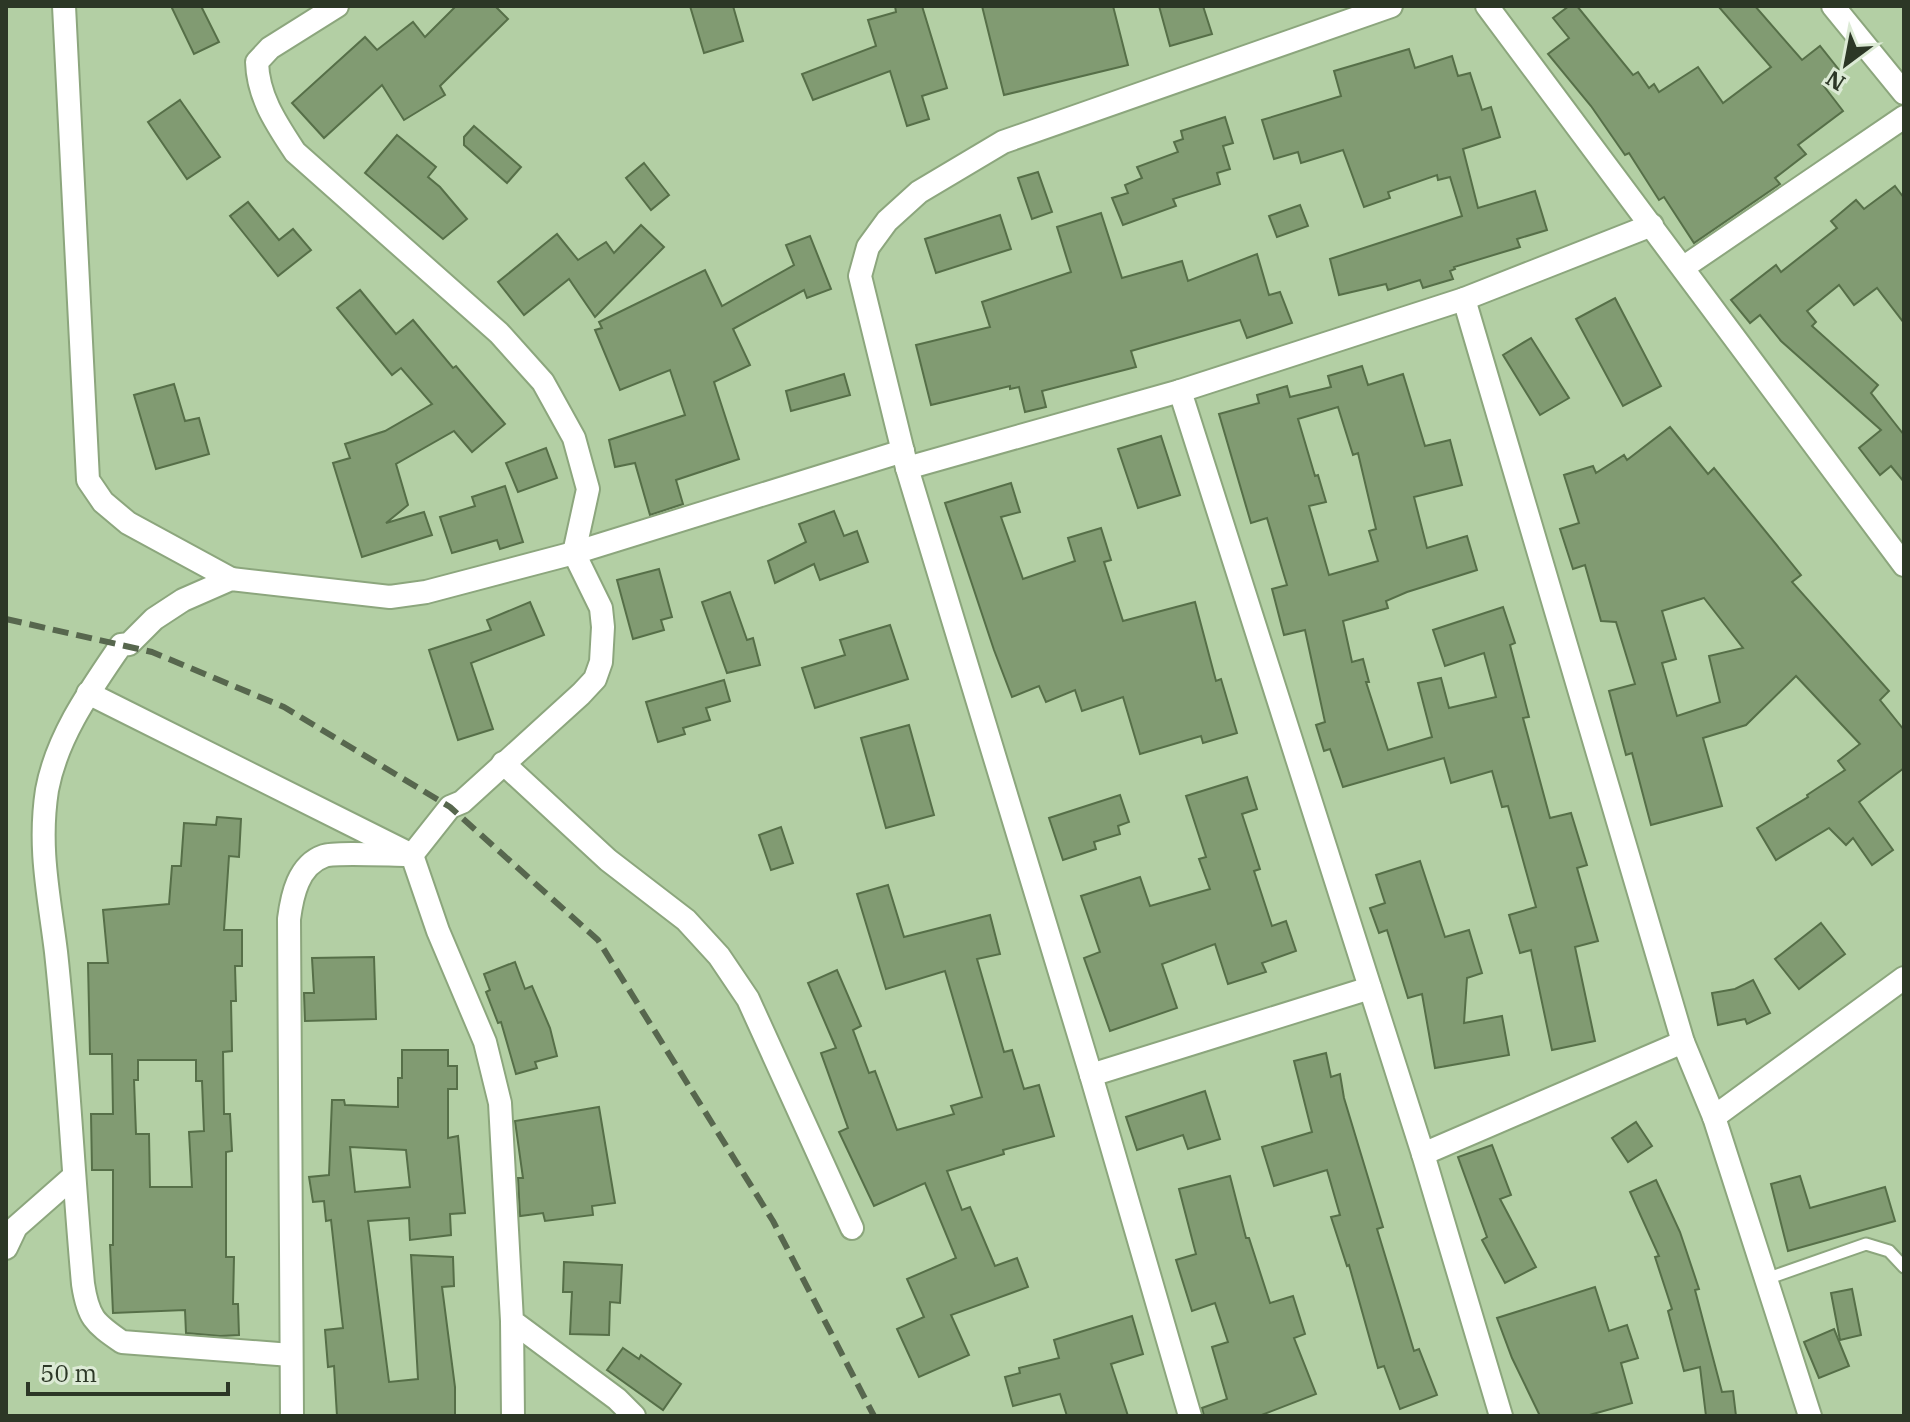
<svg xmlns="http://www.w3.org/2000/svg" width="1910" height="1422" font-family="'IBM Plex Serif',serif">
<rect width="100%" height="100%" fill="#b3cfa4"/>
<g fill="#819b72" stroke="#566f48" stroke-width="2" fill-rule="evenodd">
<path d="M171,6H201L219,42L194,54Z"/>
<path d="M456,6H495L508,19L440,86L445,95L404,120L382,85L324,138L292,103L365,37L377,50L413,22L425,37Z"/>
<path d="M690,6H733L743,41L704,53Z"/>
<path d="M895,6H922L947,88L922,96L929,119L907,126L890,71L813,100L802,74L876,46L868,20L896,12Z"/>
<path d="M982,6H1113L1128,65L1004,95Z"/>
<path d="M1159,6H1203L1212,34L1170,46Z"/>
<path d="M1569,6H1577L1633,75L1638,72L1649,88L1654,84L1659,92L1698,67L1723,103L1771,67L1718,6H1755L1802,60L1820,46L1840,71L1823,85L1843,111L1798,145L1806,154L1775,178L1780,184L1694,243L1664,197L1659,200L1629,153L1625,155L1591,106L1548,54L1569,38L1553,18Z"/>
<path d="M1409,49L1415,68L1452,56L1458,76L1470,73L1482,110L1491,107L1500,137L1463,149L1478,208L1535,191L1547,230L1517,239L1520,247L1454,267L1455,269L1450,271L1453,279L1423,288L1420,280L1388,290L1386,284L1339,295L1330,259L1462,216L1450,177L1438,180L1437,175L1388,192L1390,198L1364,207L1343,150L1301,163L1298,152L1274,159L1262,120L1341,96L1334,71Z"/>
<path d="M180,100L220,157L187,179L148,122Z"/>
<path d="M1225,117L1233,143L1223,146L1230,169L1217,173L1220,184L1173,199L1176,206L1123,225L1112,198L1128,193L1125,185L1142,178L1137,167L1178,152L1174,142L1183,139L1181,131Z"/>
<path d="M474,126L521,167L507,183L464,145V137Z"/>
<path d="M397,135L436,167L428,177L440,187L467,219L443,239L365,173Z"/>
<path d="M644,163L669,195L651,210L626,178Z"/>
<path d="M1038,172L1052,212L1032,219L1018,178Z"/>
<path d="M1895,186L1904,198V323L1877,288L1854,305L1839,285L1807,311L1816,322L1812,326L1878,385L1871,393L1904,435V482L1891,466L1880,475L1859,448L1881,430L1781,341L1760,315L1750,323L1731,300L1776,265L1781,272L1837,228L1831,221L1856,200L1864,209Z"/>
<path d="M248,202L279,240L293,229L311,250L278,276L230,216Z"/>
<path d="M1300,205L1308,226L1277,237L1269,216Z"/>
<path d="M1101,213L1122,278L1182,261L1188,281L1257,254L1269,295L1280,292L1292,323L1247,338L1240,320L1131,351L1136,367L1042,391L1046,407L1025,412L1019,387L1010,389V386L931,405L916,345L990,327L982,302L1071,272L1057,227Z"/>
<path d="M1000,215L1011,249L936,273L925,239Z"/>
<path d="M641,225L664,247L595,317L569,279L524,315L498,282L557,234L578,260L606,242L614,253Z"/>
<path d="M810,236L831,289L807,298L804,290L733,329L750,365L714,382L739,459L676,480L683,504L650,515L635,463L615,467L609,440L685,415L670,370L620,390L595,330L602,328L599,322L705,270L722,306L794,265L786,245Z"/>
<path d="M360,290L396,334L413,320L453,368L456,366L505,424L472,452L454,431L396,464L408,505L386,523L424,512L432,535L362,557L333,463L350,458L345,444L385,431L432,404L401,368L392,375L337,308Z"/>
<path d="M1615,298L1661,386L1623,406L1576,319Z"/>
<path d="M1531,338L1569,398L1540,415L1503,355Z"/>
<path d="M1362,366L1368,385L1403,374L1425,446L1450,440L1462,485L1414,497L1427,548L1467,536L1477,570L1407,592L1386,601L1388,608L1343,621L1352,662L1363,659L1369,682H1366L1388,750L1432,737L1418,683L1441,678L1449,708L1496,697L1484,653L1445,666L1433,630L1503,607L1515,643L1510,645L1529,717L1523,718L1550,818L1571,813L1587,865L1577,868L1598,941L1575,947L1595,1041L1552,1050L1531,950L1520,953L1509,915L1536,907L1508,806L1502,807L1492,771L1451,783L1444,758L1343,787L1330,749L1324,751L1316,725L1325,722L1305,630L1284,635L1272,589L1287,585L1267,518L1251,523L1219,414L1259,403L1257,395L1287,386L1290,397L1331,387L1328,376ZM1338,407L1353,455L1358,453L1376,529L1369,531L1378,561L1329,575L1309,506L1326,502L1318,475L1315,476L1298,419Z"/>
<path d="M844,374L850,395L791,411L786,391Z"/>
<path d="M174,384L185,421L199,418L209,454L156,469L134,395Z"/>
<path d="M1670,427L1708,474L1714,468L1801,575L1792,582L1889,691L1880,700L1904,730V768L1859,802L1893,850L1872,865L1853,838L1846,845L1829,828L1776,860L1757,828L1808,797L1807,795L1845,770L1838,761L1860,744L1796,676L1746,725L1703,738L1722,806L1651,825L1632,753L1626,755L1609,691L1635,684L1616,622L1601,621L1585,565L1573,569L1560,529L1579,523L1564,475L1593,466L1596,473L1624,455L1627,460ZM1704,598L1743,648L1709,656L1720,702L1677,716L1662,663L1676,659L1662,611Z"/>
<path d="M1161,436L1180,495L1138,508L1118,449Z"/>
<path d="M546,448L557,478L518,492L506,463Z"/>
<path d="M1011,483L1020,512L1001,517L1023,579L1075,561L1068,538L1101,528L1111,560L1104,562L1123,621L1195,602L1216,681L1221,679L1237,733L1203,743L1201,736L1140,754L1123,697L1082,711L1075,690L1046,702L1039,686L1012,697L994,650L945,503Z"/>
<path d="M505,486L523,542L500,549L497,540L452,553L440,517L475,506L472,497Z"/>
<path d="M834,511L844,536L857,531L868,562L820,580L814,564L775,583L768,561L806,542L799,524Z"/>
<path d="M659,569L672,617L661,620L664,630L633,639L617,580Z"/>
<path d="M730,592L747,640L753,638L760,665L727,673L702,602Z"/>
<path d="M530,602L544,635L471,663L493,729L458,740L429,650L491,630L487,620Z"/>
<path d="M890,625L908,679L815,708L802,668L845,655L840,640Z"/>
<path d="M724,680L730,701L706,708L710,720L683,728L685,734L658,742L646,702Z"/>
<path d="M909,725L934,815L886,828L861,738Z"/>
<path d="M1247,777L1257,809L1242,814L1260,869L1254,871L1272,926L1286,921L1296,951L1262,963L1266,972L1228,984L1215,944L1162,964L1177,1008L1110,1031L1084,958L1100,952L1081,896L1140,877L1150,906L1210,889L1199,859L1206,857L1186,796Z"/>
<path d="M1120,795L1129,822L1118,826L1120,834L1094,842L1096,849L1063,860L1049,818Z"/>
<path d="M217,817L241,819L239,857L229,856L224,930H242V966H235L236,1001H231L232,1051L223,1052L224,1114H230L232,1151L226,1152V1257H234L233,1304H238L239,1335L220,1336L186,1333L185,1310L113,1313L110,1245H113V1170H92L91,1114H113L112,1054H90L88,963H108L103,910L169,904L172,866H181L184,823L216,825ZM138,1060H196V1081H202L204,1131L189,1132L192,1187H150L149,1134H136L134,1080H138Z"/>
<path d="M781,827L793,863L771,870L759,835Z"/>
<path d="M1420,861L1445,937L1469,930L1482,973L1467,978L1464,1023L1502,1016L1509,1055L1435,1068L1422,994L1408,998L1387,930L1379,933L1370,908L1385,903L1376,875Z"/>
<path d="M888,885L904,937L990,915L1000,954L977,959L1004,1052L1012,1050L1024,1089L1039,1085L1054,1136L1003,1150L1004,1154L947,1171L962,1210L970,1207L995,1266L1017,1258L1028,1287L951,1315L969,1355L919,1377L897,1329L924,1317L907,1279L956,1258L925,1183L874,1206L839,1132L848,1128L821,1053L836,1048L808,983L837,970L861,1026L853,1030L869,1073L875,1071L897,1130L954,1114L951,1106L982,1097L945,971L886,989L857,894Z"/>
<path d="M1821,923L1845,954L1799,989L1775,959Z"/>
<path d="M374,957L376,1019L305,1021L304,993H314L312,958Z"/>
<path d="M515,962L525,989L532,986L550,1028L557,1056L535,1062L537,1068L516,1074L501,1022L498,1023L486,992L490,990L484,974Z"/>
<path d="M1753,980L1770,1013L1747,1024L1745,1019L1718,1025L1712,993L1735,989Z"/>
<path d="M402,1050H448V1066H457V1089H448V1138L458,1136L465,1213L450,1214L451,1235L410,1240L409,1218L368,1221L389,1382L418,1379L411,1255L453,1257L454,1286L442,1287L455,1387V1416H337L334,1366L328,1367L325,1330L343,1328L331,1220L326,1221L324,1201L313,1202L309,1177L329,1175L332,1100H344L345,1105L398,1107V1078H402ZM350,1147L406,1150L410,1187L355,1192Z"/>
<path d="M1326,1053L1331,1077L1340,1074L1344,1098L1383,1227L1377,1229L1414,1351L1419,1349L1437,1395L1400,1409L1384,1366L1378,1368L1349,1265L1347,1266L1331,1217L1340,1215L1327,1170L1274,1186L1262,1147L1312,1132L1294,1061Z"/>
<path d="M1205,1091L1220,1139L1188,1149L1183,1135L1137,1150L1126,1117Z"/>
<path d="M599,1107L615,1203L592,1206L593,1215L545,1221L543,1213L520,1216L518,1178H523L515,1121Z"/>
<path d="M1636,1122L1652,1146L1628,1162L1612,1138Z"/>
<path d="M1492,1145L1511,1195L1500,1199L1536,1267L1505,1283L1482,1240L1487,1237L1458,1157Z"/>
<path d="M1230,1176L1246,1238H1249L1270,1303L1293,1296L1305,1334L1294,1338L1316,1394L1259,1416H1204L1202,1408L1227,1399L1212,1347L1228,1342L1215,1303L1192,1311L1176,1260L1196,1254L1179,1189Z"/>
<path d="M1800,1176L1810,1208L1885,1187L1895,1221L1788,1251L1771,1184Z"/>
<path d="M1656,1180L1680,1232L1699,1289L1695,1290L1722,1392L1733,1391L1736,1416H1706L1700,1367L1684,1371L1668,1311L1672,1309L1655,1257L1659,1256L1630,1192Z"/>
<path d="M564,1262L622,1265L620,1303L610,1302L609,1335L570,1334L572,1292H563Z"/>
<path d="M1595,1287L1609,1331L1627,1325L1638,1358L1621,1363L1632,1403L1586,1416H1540L1512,1358L1497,1318Z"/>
<path d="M1852,1289L1861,1335L1840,1340L1831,1293Z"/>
<path d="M1132,1316L1143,1354L1111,1364L1128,1416H1067L1060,1394L1013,1406L1005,1377L1020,1373L1019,1368L1059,1358L1054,1340Z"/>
<path d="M1834,1329L1849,1366L1819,1378L1804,1342Z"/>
<path d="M623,1348L639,1359L641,1355L681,1384L663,1410L607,1370Z"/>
</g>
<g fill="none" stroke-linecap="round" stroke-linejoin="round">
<defs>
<path id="lane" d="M1766,1279L1866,1244L1889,1251L1904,1267"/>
<g id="street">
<path d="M64,6L88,480L103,502L128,523L231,579"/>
<path d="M337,6L270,48L257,62C258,97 276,123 295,152L499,333L543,382L574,438L588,489L574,553L601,608L603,627L601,662L595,679L581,694L462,802L450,807L412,855"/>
<path d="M1487,6L1904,565"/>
<path d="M1833,6L1904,93"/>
<path d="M1684,267L1904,117"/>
<path d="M1464,299L1683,1042L1714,1117L1810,1416"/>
<path d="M907,468L1180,391"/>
<path d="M88,693L412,855L438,931L485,1042L500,1103L512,1321L617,1399L634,1416"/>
<path d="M503,763L608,860L686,920L719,956L748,999L852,1228"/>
<path d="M1091,1075L1370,988"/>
<path d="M1714,1117L1904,978"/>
<path d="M1423,1154L1683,1042"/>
<path d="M6,1248L16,1227L74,1176"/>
<path d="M512,1321L513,1416"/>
<path d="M291,1355L122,1342C94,1323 88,1317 83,1284C73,1174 68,1062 56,952C49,895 38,848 47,790C57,736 91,689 121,645L129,644L154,619L183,600L231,579L390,597L426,592L574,553L903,451"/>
<path d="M292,1416L289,919C292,896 298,865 324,856C335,852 391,855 407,855"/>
<path d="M1190,1416L1091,1075L907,468L860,276L868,247L887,221L919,192L1003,142L1391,6"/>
<path d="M1501,1416L1423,1154L1180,391L1464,299L1652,225"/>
</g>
</defs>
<use href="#lane" stroke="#8ca67d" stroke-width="15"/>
<use href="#street" stroke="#8ca67d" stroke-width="26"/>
<use href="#lane" stroke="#fff" stroke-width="11"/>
<use href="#street" stroke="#fff" stroke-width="22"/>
<path stroke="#57674e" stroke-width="6" stroke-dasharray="16 8" stroke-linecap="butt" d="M6,619L152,652L284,707L450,807L598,940L773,1221L874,1416"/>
</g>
<rect width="1910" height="1422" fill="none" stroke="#2c3726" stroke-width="16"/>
<g transform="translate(1846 64) rotate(212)" stroke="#dcead5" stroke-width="6" paint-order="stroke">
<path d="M0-6L14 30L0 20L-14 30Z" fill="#2c3726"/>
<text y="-12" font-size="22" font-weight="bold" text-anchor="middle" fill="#2c3726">N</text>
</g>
<path d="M28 1382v12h200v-12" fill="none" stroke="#2c3726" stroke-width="4"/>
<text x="40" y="1382" font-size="24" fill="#2c3726" stroke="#dcead5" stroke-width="6" paint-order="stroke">50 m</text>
</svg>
